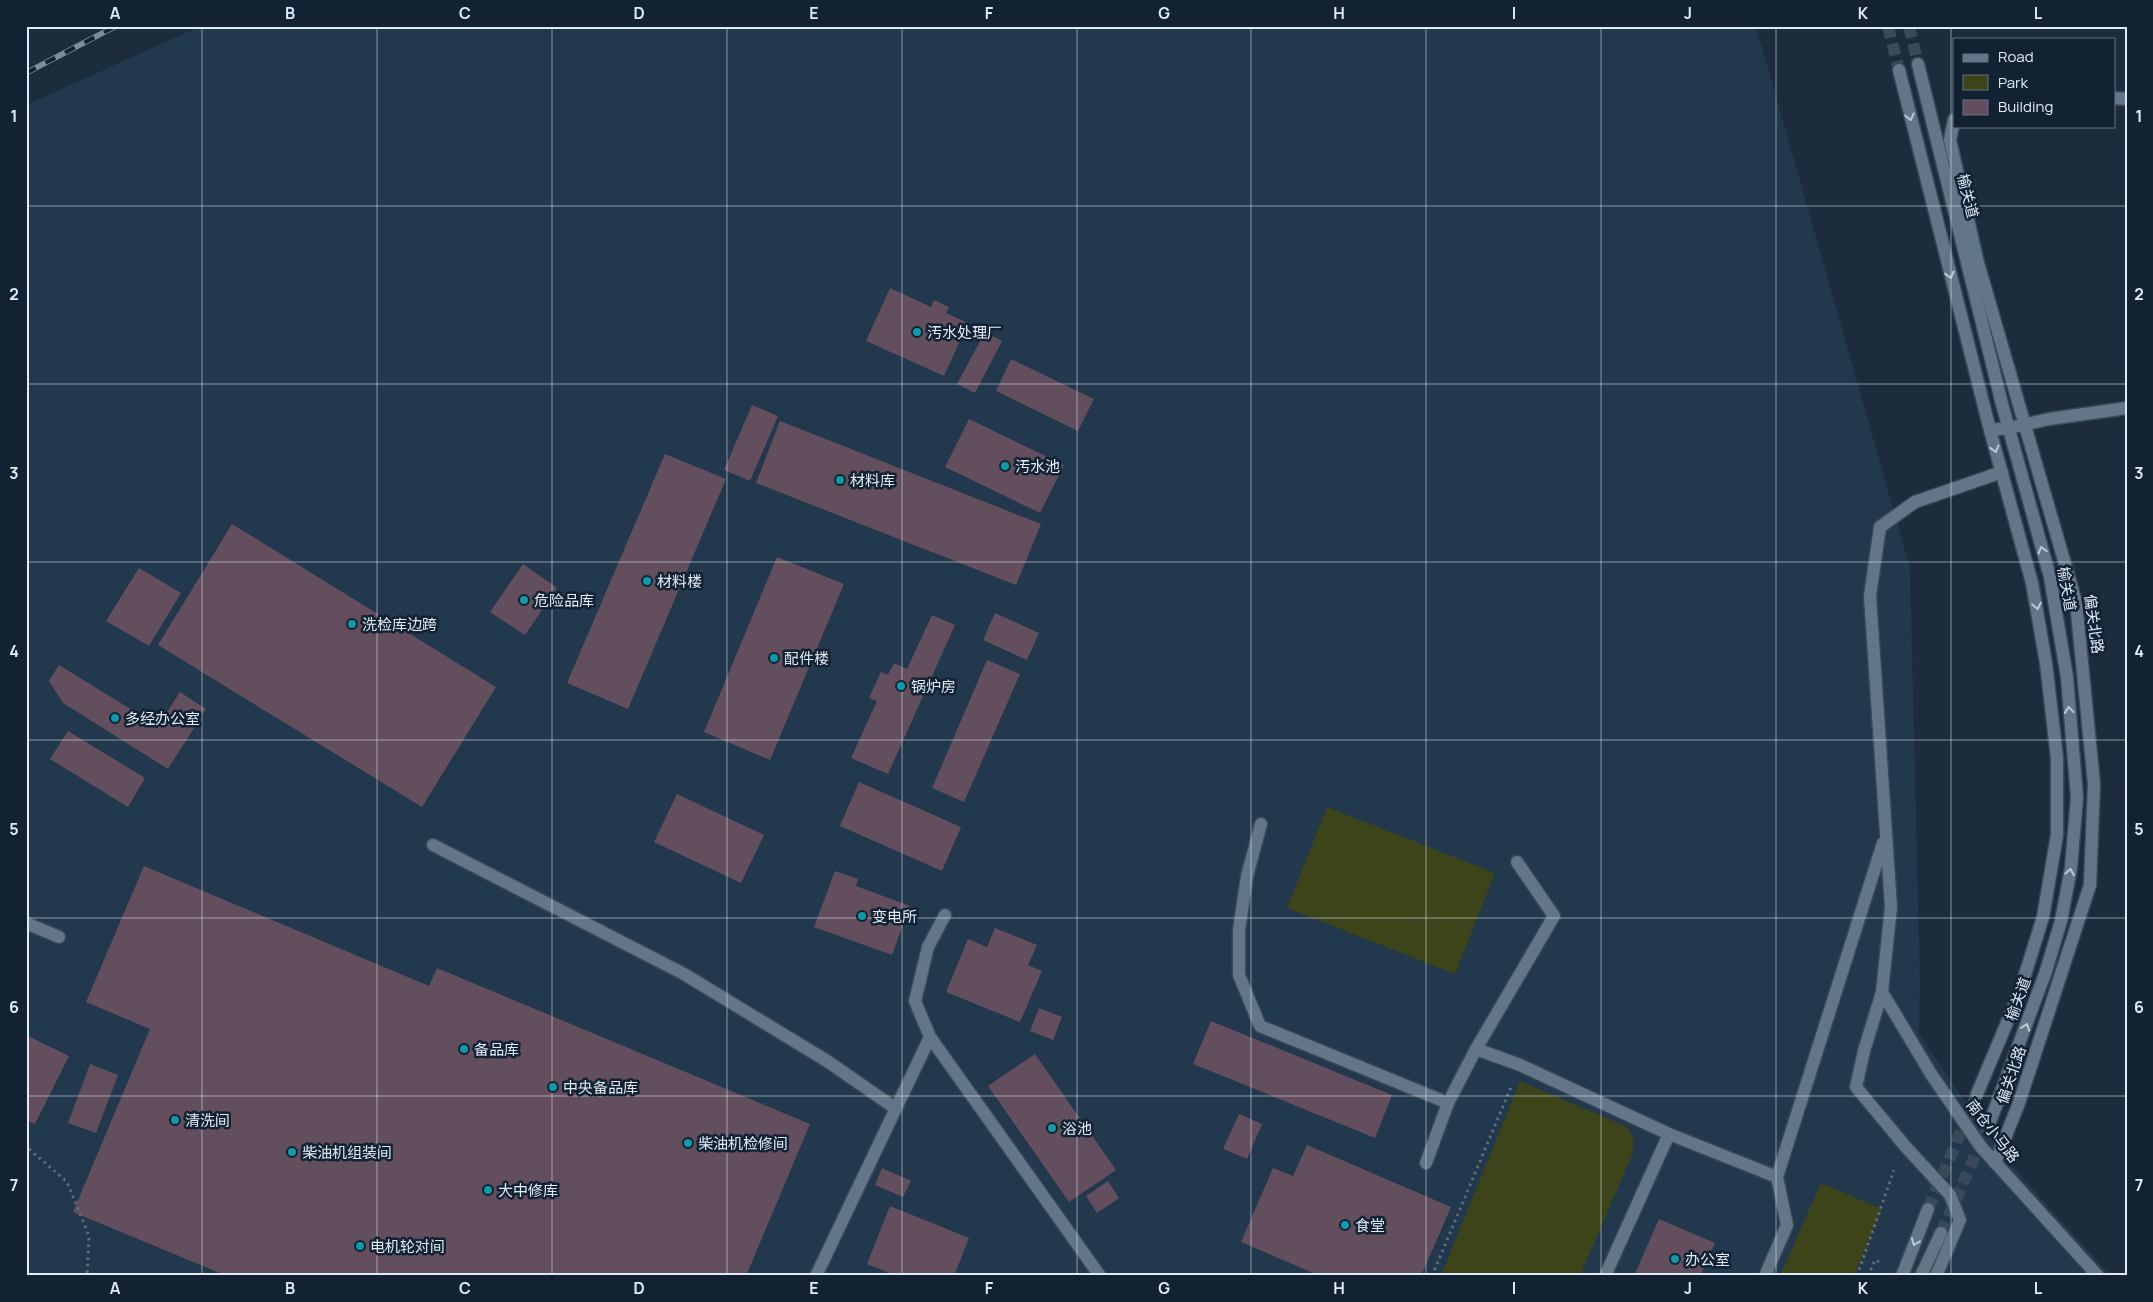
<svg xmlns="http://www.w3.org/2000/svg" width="2153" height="1302" font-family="Manrope,'Noto Sans SC',sans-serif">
<rect width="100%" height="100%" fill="#1c2c3d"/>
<path fill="#22384c" d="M201,26H1756L1910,568L1920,977L1919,1034L1998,1150L2111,1276H26V105Z"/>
<g fill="#3e4419">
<path d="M1327,807L1495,873L1455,974L1287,908Z"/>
<path d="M1520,1081L1627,1127C1634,1136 1634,1143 1632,1155L1580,1276H1441Z"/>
<path d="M1821,1183L1882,1209L1854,1276H1780Z"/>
</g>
<g fill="#634e5e">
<path d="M890,288L931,307L934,300L949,307L946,313L968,323L944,376L866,341Z"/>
<path d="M985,332L1002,341L975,393L957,384Z"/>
<path d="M1011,359L1094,399L1078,431L996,391Z"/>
<path d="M752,405L778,416L750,481L724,470Z"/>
<path d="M969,419L1064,465L1040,513L945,467Z"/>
<path d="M780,421L1041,524L1016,585L756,483Z"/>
<path d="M665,454L726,479L628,709L567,683Z"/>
<path d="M232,524L496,687L422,807L158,645Z"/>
<path d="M777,557L844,584L770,760L704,732Z"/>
<path d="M523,564L557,588L525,635L490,612Z"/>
<path d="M139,568L181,593L149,646L106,621Z"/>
<path d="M995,613L1039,633L1027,660L983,640Z"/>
<path d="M932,615L955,625L888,774L851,758L877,701L869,698L881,672L888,675L894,663L907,669Z"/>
<path d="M987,660L1020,674L964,802L932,788Z"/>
<path d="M59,665L158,726L180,692L206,709L168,769L63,703L49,681Z"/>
<path d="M68,731L145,778L128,807L50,759Z"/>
<path d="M859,782L961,827L942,871L840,826Z"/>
<path d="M677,794L764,835L741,883L654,842Z"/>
<path d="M144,866L429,986L437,968L810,1124L746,1276H227L73,1212L150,1029L86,1002Z"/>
<path d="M835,871L858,879L856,886L910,906L892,955L814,927Z"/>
<path d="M995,928L1037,945L1028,965L1042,971L1020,1022L946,992L968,939L987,947Z"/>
<path d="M1039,1008L1062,1017L1053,1040L1030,1031Z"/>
<path d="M1211,1021L1392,1095L1375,1138L1193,1064Z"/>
<path d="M26,1035L69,1056L35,1124L26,1120Z"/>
<path d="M1035,1054L1116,1170L1069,1202L988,1086Z"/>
<path d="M90,1064L118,1075L96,1133L68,1123Z"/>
<path d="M1239,1114L1262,1124L1247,1159L1223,1149Z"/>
<path d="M1307,1145L1451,1207L1421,1276H1320L1241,1242L1273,1168L1293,1176Z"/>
<path d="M882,1168L911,1181L903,1197L875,1185Z"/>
<path d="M1108,1181L1119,1198L1097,1213L1086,1196Z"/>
<path d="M890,1206L969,1238L954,1276H897L867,1264Z"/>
<path d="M1659,1219L1715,1243L1700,1276H1634Z"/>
</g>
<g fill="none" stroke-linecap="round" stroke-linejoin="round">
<g stroke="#3a4959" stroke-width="12" stroke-dasharray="12 6" stroke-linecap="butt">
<path d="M1888,26L1899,70"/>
<path d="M1909,26L1918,64"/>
<path d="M1928,1209L1977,1094"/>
<path d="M1941,1233L1990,1122"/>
</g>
<defs>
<g id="service">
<path d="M2114,98L2127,99"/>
<path d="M1954,120L1950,140L1978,263L2076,602L2094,784L2090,885L2019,1103L1995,1163"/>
<path d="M1261,824L1247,876L1239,930V975L1260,1026L1448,1103"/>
<path d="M433,845L684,974L827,1061L895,1108"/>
<path d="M945,915L928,947L915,1001L930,1037L1100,1276"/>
<path d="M26,923L59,937"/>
<path d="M1882,992L1931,1074L1981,1147L2098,1276"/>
<path d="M1476,1049L1520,1065L1669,1134L1777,1177"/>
<path d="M1426,1163L1448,1103L1476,1049L1554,916L1517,862"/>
<path d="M816,1276L930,1037"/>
<path d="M1605,1276L1669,1134"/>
<path d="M1765,1276L1787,1225L1777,1177L1883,843"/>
<path d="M1936,1276L1960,1220L1950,1195L1905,1146L1856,1087L1864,1051L1882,992L1891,907L1870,596L1880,527L1915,502L2002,472"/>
</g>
<path id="minor" d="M1990,430L2009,428L2049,419L2127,408"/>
<g id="secondary">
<path d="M1918,64L2002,404L2050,577L2067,677L2077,797L2071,868L2061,921L2046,971L1990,1122"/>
<path d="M1899,70L1990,430L2032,583L2046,663L2057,758V835L2043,917L2019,994L1977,1094"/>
<path d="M1902,1276L1928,1209"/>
<path d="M1921,1276L1941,1233"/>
</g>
</defs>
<use href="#service" stroke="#3a4856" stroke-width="15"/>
<use href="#minor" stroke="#3a4856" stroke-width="15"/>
<use href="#secondary" stroke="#3a4856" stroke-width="15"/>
<g stroke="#5f6c7b" stroke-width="3" stroke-dasharray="2.5 4" stroke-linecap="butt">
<path d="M29,1149L67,1182L89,1236L87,1276"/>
<path d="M1432,1276L1511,1087"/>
<path d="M1857,1276L1894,1170"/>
<path d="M1868,1276L1875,1260L1881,1263"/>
</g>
<use href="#service" stroke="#637689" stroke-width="12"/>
<use href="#minor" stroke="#637689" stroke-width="12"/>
<use href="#secondary" stroke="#637689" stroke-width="12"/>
<defs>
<path id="rail" d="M26,73L116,26"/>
</defs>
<use href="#rail" stroke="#7f8c9a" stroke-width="5.5"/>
<use href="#rail" stroke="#122232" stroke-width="4" stroke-dasharray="11" stroke-linecap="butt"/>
</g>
<defs><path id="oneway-chevron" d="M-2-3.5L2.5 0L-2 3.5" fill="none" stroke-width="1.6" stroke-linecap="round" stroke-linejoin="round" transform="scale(1.25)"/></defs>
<g stroke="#bbc8d5">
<use href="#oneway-chevron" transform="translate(1910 117) rotate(76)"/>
<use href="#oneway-chevron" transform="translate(1950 275) rotate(76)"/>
<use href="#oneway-chevron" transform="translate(1995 449) rotate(73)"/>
<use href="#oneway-chevron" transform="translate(2042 550) rotate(-106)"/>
<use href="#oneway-chevron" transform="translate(2037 606) rotate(79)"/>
<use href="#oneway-chevron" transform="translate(2069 710) rotate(-95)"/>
<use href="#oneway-chevron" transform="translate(2070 872) rotate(-80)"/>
<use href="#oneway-chevron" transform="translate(2026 1027) rotate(-70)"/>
<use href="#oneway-chevron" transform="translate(1915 1242) rotate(112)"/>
</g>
<path fill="none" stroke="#e1ebf6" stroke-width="1" stroke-opacity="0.55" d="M202,26V1276M377,26V1276M552,26V1276M727,26V1276M902,26V1276M1077,26V1276M1251,26V1276M1426,26V1276M1601,26V1276M1776,26V1276M1951,26V1276M26,206H2127M26,384H2127M26,562H2127M26,740H2127M26,918H2127M26,1096H2127"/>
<g fill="#0f9aa8" stroke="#122232" stroke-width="2">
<circle cx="917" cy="332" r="5"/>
<circle cx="1005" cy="466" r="5"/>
<circle cx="840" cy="480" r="5"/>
<circle cx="647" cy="581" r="5"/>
<circle cx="524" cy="600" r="5"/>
<circle cx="352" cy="624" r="5"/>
<circle cx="774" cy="658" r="5"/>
<circle cx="901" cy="686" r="5"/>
<circle cx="115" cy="718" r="5"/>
<circle cx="862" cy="916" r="5"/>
<circle cx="464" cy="1049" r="5"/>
<circle cx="553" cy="1087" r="5"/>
<circle cx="175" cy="1120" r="5"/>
<circle cx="1052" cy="1128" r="5"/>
<circle cx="688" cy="1143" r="5"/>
<circle cx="292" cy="1152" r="5"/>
<circle cx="488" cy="1190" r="5"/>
<circle cx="1345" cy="1225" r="5"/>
<circle cx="360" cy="1246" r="5"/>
<circle cx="1675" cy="1259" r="5"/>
</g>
<g text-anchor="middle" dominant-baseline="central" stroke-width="5" stroke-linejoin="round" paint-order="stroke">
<g font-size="15" fill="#e1ebf6" stroke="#122232">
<text transform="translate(1968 196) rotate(76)">榆关道</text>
<text transform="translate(2067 589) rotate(80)">榆关道</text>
<text transform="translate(2094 624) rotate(82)">偏关北路</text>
<text transform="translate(2018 999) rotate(-70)">榆关道</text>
<text transform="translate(2011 1075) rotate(-71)">偏关北路</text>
<text transform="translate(1993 1131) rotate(52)">南仓小马路</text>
</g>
<g font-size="15" fill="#e1ebf6" stroke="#122232" text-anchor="start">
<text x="927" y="332">汚水处理厂</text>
<text x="1015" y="466">汚水池</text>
<text x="850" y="480">材料库</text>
<text x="657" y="581">材料楼</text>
<text x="534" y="600">危险品库</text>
<text x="362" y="624">洗检库边跨</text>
<text x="784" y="658">配件楼</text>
<text x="911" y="686">锅炉房</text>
<text x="125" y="718">多经办公室</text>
<text x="872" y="916">变电所</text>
<text x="474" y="1049">备品库</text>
<text x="563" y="1087">中央备品库</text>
<text x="185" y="1120">清洗间</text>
<text x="1062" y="1128">浴池</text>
<text x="698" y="1143">柴油机检修间</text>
<text x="302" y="1152">柴油机组装间</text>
<text x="498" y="1190">大中修库</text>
<text x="1355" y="1225">食堂</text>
<text x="370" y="1246">电机轮对间</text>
<text x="1685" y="1259">办公室</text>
</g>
</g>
<rect width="2153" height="1302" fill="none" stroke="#122232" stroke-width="55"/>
<rect x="1953" y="38" width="162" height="90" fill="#122232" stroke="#657280"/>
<rect x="1963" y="54" width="25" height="8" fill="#637689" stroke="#657280"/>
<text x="1998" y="62" font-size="15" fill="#e1ebf6">Road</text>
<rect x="1963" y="75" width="25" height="15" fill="#3e4419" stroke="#657280"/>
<text x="1998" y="88" font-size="15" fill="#e1ebf6">Park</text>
<rect x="1963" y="100" width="25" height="15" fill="#634e5e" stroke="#657280"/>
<text x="1998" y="112" font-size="15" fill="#e1ebf6">Building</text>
<rect x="28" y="28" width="2098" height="1246" fill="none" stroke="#e1ebf6" stroke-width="2"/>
<g font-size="16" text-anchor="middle" font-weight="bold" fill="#e1ebf6">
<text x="115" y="19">A</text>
<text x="290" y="19">B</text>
<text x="465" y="19">C</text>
<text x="639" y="19">D</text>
<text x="814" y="19">E</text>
<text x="989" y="19">F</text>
<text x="1164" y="19">G</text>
<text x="1339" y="19">H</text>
<text x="1514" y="19">I</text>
<text x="1688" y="19">J</text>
<text x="1863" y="19">K</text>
<text x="2038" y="19">L</text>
<text x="14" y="122">1</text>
<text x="2139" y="122">1</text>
<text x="14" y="300">2</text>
<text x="2139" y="300">2</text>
<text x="14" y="479">3</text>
<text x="2139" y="479">3</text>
<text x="14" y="657">4</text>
<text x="2139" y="657">4</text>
<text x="14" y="835">5</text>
<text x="2139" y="835">5</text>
<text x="14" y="1013">6</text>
<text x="2139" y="1013">6</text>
<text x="14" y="1191">7</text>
<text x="2139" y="1191">7</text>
<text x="115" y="1294">A</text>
<text x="290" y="1294">B</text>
<text x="465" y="1294">C</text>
<text x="639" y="1294">D</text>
<text x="814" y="1294">E</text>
<text x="989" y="1294">F</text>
<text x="1164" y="1294">G</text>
<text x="1339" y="1294">H</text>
<text x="1514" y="1294">I</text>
<text x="1688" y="1294">J</text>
<text x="1863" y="1294">K</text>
<text x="2038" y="1294">L</text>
</g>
</svg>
